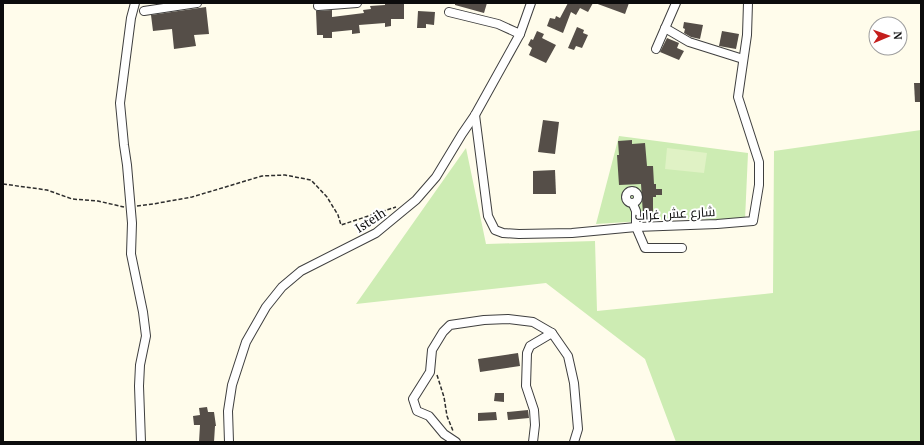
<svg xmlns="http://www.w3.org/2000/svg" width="924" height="445" font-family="'PT Serif',Cairo,serif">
<rect width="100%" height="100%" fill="#fffceb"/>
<g fill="#cdecb3">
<path d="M921,130V442H676L645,359L546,283L356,304L466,148L486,244L595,241L597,311L773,293L774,151Z"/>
<path d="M619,136L748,153L745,220L673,219L596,224Z"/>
</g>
<path fill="#e0f2c5" d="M667,148L707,153L704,173L665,169Z"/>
<g fill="#554e48">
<path d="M385,3H404V19H391V26L385,27V23L359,25L360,33L352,34V30L332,32V38H323V35H317L316,11L332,10V17L364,13L363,10L371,9L370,6L385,5Z"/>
<path d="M455,3H487L484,13L455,5Z"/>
<path d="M568,3H593L588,12L580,8L576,15L571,12L563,33L547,26L550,18L555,19L556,16L560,18Z"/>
<path d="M595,3H629L625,14Z"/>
<path d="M206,7L209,34L194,35L196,46L174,49L172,29L153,31L151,15Z"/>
<path d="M418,11L435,12L434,25L426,24V28H417Z"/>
<path d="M684,22L703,25L700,39L691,37L684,33L685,29L683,28Z"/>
<path d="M577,27L584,30L583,33L588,35L582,48L576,46L574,50L568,48Z"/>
<path d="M537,31L544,34L542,38L556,45L546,63L529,55L532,48L528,45L531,39L533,40Z"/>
<path d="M722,31L739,34L736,49L719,46Z"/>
<path d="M667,38L679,43L677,48L684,51L679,60L660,52Z"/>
<path d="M914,83H921V102H915Z"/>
<path d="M543,120L559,122L555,154L538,152Z"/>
<path d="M632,140V144L645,143L647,166H653L654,184H656V189H662V195H656V197H653V213L643,214L641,184L619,185L617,155H619L618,141Z"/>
<path d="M555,170L556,194H533V171Z"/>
<path d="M518,353L520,366L480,372L478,359Z"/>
<path d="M495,393H504V402L494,401Z"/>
<path d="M207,407L208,412H214L216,426H215L214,442H199L200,425H194L193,416L200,415L199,408Z"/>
<path d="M528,410L529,418L508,420L507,412Z"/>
<path d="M496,412L497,420L478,421V413Z"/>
</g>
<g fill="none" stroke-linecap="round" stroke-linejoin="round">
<defs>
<g id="minor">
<path d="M135,3L131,18L120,103L124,145L127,165L132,223L131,254L143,312L146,336L140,365L139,386L141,442"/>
<path d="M318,6L357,3"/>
<path d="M144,11L197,3"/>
<path d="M449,12L498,24L520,34"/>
<path d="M665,28L689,42L743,59"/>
<path d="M656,49L676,3"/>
<path d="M475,115L488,216L495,230L503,233L519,234L572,233L636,227L717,224L753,221L759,185V162L738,97L747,35L748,3"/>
<circle cx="632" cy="197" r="6"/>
<path d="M633,204L636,211V227L645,248H682"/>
<path d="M229,442L228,411L232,385L246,342L266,307L282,287L301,271L376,233L416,200L436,177L462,134L475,115L520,34L531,3"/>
<path d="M456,442L444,434L429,416L417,411L413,399L430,372L432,350L443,332L450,325L484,320L508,319L533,322L552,333L568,356L574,383L578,429L574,442"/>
<path d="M533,442L535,425L534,410L526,386L527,353L530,346L552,333"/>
</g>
</defs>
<use href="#minor" stroke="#3f3f3f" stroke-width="10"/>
<g stroke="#2e2e2e" stroke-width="1.5" stroke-dasharray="4 2" stroke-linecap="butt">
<path d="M3,184L47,190L72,199L98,201L124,207"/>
<path d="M137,206L153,204L192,197L262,176L285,175L311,180L327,197L338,215L341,225L396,207"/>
<path d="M437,375L444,397L447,416L453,431"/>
</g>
<use href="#minor" stroke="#fff" stroke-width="8"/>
</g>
<g text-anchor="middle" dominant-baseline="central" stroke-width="4" stroke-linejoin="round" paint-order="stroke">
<g font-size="13" fill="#0c0c0c" stroke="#fff">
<text transform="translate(675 213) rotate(-3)">شارع عش غراب</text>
<text transform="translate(370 220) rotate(-33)">Isteih</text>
</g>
</g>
<rect width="924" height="445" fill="none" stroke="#0c0c0c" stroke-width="8"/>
<g transform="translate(888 36) rotate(88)"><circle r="19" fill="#ffffff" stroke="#9e9e9e"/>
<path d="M0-3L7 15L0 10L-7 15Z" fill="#c41e1c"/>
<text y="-6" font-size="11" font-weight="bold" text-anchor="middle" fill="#0c0c0c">N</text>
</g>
</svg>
